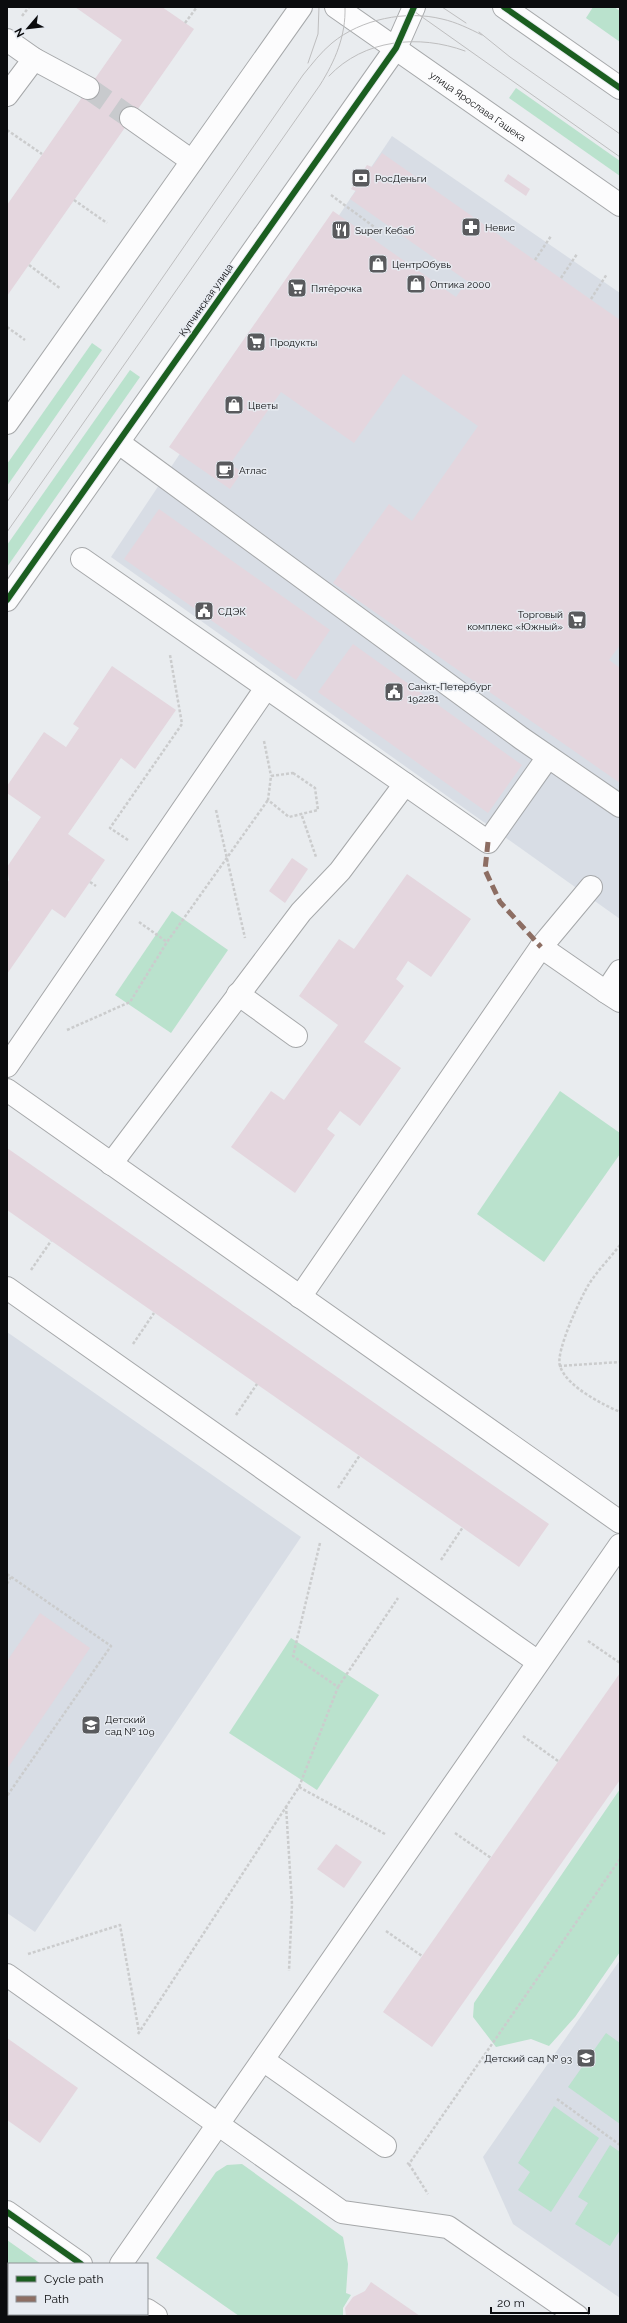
<svg xmlns="http://www.w3.org/2000/svg" width="627" height="2323" font-family="Raleway,sans-serif">
<rect width="100%" height="100%" fill="#e9ecef"/>
<g fill="#d8dde5">
<path d="M392,136L620,293V919L111,557Z"/>
<path d="M7,1332L301,1537L35,1932L7,1913Z"/>
<path d="M620,1960V2298L513,2224L483,2157Z"/>
</g>
<g fill="#bae2cd">
<path d="M593,7H614L620,11V42L586,18Z"/>
<path d="M516,88L620,161V176L509,98Z"/>
<path d="M92,343L102,350L7,486V464Z"/>
<path d="M130,370L140,377L7,567V545Z"/>
<path d="M172,911L228,950L171,1033L115,995Z"/>
<path d="M560,1091L620,1133V1154L544,1262L477,1214Z"/>
<path d="M291,1638L379,1695L317,1790L229,1733Z"/>
<path d="M620,1789V1952L575,2017L549,2046L531,2039L496,2047L473,2017L474,2003Z"/>
<path d="M606,2033L620,2043V2124L568,2087Z"/>
<path d="M554,2106L599,2138L551,2212L518,2190L530,2172L518,2163Z"/>
<path d="M610,2145L620,2152V2230L610,2246L575,2224L588,2203L578,2197Z"/>
<path d="M242,2164L343,2237L348,2264L346,2293L351,2295L343,2308V2316H239L156,2258L216,2172L227,2165Z"/>
<path d="M7,2240L41,2264H9V2314H112L115,2316H7Z"/>
</g>
<g fill="#e4d6de">
<path d="M75,7H162L194,29L7,296V205L122,40Z"/>
<path d="M382,153L620,320V645L609,660L620,668V783L333,583L389,504L412,521L478,426L403,374L354,443L281,392L230,464L242,472L230,489L169,447L333,211L456,297L467,281L350,199L356,191L351,189L367,165L372,167Z"/>
<path d="M508,174L530,189L526,196L504,181Z"/>
<path d="M159,509L330,630L296,680L124,559Z"/>
<path d="M353,644L522,765L488,813L318,692Z"/>
<path d="M112,666L176,710L135,769L121,758L68,834L105,860L65,918L52,909L7,974V883L9,880L7,867L41,817L7,793V786L44,732L66,747L79,728L73,724Z"/>
<path d="M292,858L308,869L285,903L269,891Z"/>
<path d="M407,874L471,919L431,977L408,961L396,979L404,986L364,1042L401,1068L360,1126L340,1111L327,1129L335,1135L295,1193L231,1147L271,1091L284,1100L338,1025L299,996L339,939L354,949Z"/>
<path d="M7,1148L549,1524L519,1567L7,1210Z"/>
<path d="M40,1613L90,1648L7,1769V1661Z"/>
<path d="M620,1673V1780L432,2047L383,2012Z"/>
<path d="M336,1844L362,1862L344,1888L317,1869Z"/>
<path d="M7,2038L78,2088L40,2143L7,2120Z"/>
<path d="M371,2282L420,2316H346L345,2308L353,2297L365,2291Z"/>
</g>
<g fill="none" stroke-linecap="round" stroke-linejoin="round">
<path stroke="#c8cacd" stroke-width="22" stroke-dasharray="22 11" stroke-linecap="butt" d="M88,88L131,118"/>
<defs>
<g id="minor">
<path id="s1" d="M336,7L620,205"/>
<path d="M504,7L620,88"/>
<path d="M7,40L34,59L88,88"/>
<path d="M7,95L34,59"/>
<path d="M131,118L192,161"/>
<path d="M7,423L301,7"/>
<path d="M119,443L521,738L620,806"/>
<path d="M82,559L405,784"/>
<path d="M7,600L396,48L414,7"/>
<path d="M591,887L541,947L606,992"/>
<path d="M620,971L606,992L620,1001"/>
<path d="M238,994L296,1036"/>
<path d="M7,1066L266,688"/>
<path d="M7,1090L620,1522"/>
<path d="M111,1164L301,912L340,871L405,784L488,842L548,757"/>
<path d="M7,1288L538,1662"/>
<path d="M300,1297L541,947"/>
<path d="M7,1975L342,2212L448,2227L577,2316"/>
<path d="M263,2060L385,2146"/>
<path d="M7,2212L81,2264"/>
<path d="M121,2264L620,1545"/>
<path d="M147,2310L156,2316"/>
</g>
</defs>
<use href="#minor" stroke="#a6a8aa" stroke-width="24"/>
<g stroke="#cbcccd" stroke-width="2.5" stroke-dasharray="3 2" stroke-linecap="butt">
<path d="M22,16L29,7"/>
<path d="M185,23L197,7"/>
<path d="M7,130L42,154"/>
<path d="M331,195L377,229"/>
<path d="M74,200L107,223"/>
<path d="M535,260L551,236"/>
<path d="M29,265L61,289"/>
<path d="M561,278L577,254"/>
<path d="M591,299L607,274"/>
<path d="M7,327L25,340"/>
<path d="M264,741L271,776"/>
<path d="M293,773L315,788L318,810L289,817L268,800L271,776Z"/>
<path d="M216,810L245,938"/>
<path d="M302,816L316,857"/>
<path d="M128,840L110,828L182,724L170,655"/>
<path d="M90,882L96,886"/>
<path d="M139,922L167,942"/>
<path d="M67,1030L130,1002L167,942L268,800"/>
<path d="M620,1245C610,1258 598,1270 589,1284C581,1297 555,1352 560,1366C567,1387 602,1404 620,1412"/>
<path d="M31,1270L51,1241"/>
<path d="M133,1344L154,1313"/>
<path d="M559,1366L620,1362"/>
<path d="M236,1415L257,1384"/>
<path d="M338,1488L360,1455"/>
<path d="M441,1560L463,1527"/>
<path d="M7,1574L111,1646L7,1796"/>
<path d="M7,1584L11,1577"/>
<path d="M588,1641L620,1663"/>
<path d="M338,1687L398,1598"/>
<path d="M523,1736L558,1761"/>
<path d="M299,1787L385,1834"/>
<path d="M286,1806L292,1904L289,1971"/>
<path d="M455,1833L491,1858"/>
<path d="M386,1931L422,1956"/>
<path d="M28,1954L120,1925L139,2032"/>
<path d="M138,2034L299,1787L338,1687L293,1656L320,1543"/>
<path d="M557,2099L620,2145"/>
<path d="M407,2163L409,2164L620,1859"/>
<path d="M409,2164L428,2194"/>
</g>
<use href="#minor" stroke="#fcfcfd" stroke-width="22"/>
<g stroke="#bebebf" stroke-width="1">
<path d="M408,7L620,157"/>
<path d="M442,7L466,23"/>
<path d="M479,32L510,57L620,134"/>
<path d="M308,63L318,34L319,7"/>
<path d="M329,76C364,39 419,34 465,51"/>
<path d="M7,502L303,75C312,64 321,52 332,43C361,19 406,10 442,19C456,22 470,29 482,35"/>
<path d="M7,532L320,85C335,61 346,36 345,7"/>
</g>
<path stroke="#8d6e63" stroke-width="5" stroke-dasharray="10 5" stroke-linecap="butt" d="M488,842L485,870L500,902L541,947"/>
<defs>
<g id="cycleway">
<path d="M504,7L620,88"/>
<path d="M7,600L396,48L414,7"/>
<path d="M7,2212L81,2264"/>
</g>
</defs>
<use href="#cycleway" stroke="#e7ebf1" stroke-width="8"/>
<use href="#cycleway" stroke="#1b5e20" stroke-width="6"/>
</g>
<defs>
<symbol id="bank-square" viewBox="-11 -11 22 22"><rect x="-9" y="-9" width="18" height="18" rx="4" fill="#595a5d" stroke="#e7ebf1"/><path d="M-6-4H6V4H-6ZM0-2.3a2.3 2.3 0 1 0 0 4.6a2.3 2.3 0 1 0 0-4.6Z" fill="#fff"/></symbol>
<symbol id="pharmacy-square" viewBox="-11 -11 22 22"><rect x="-9" y="-9" width="18" height="18" rx="4" fill="#595a5d" stroke="#e7ebf1"/><path d="M-2-6h4v4h4v4h-4v4h-4v-4h-4v-4h4Z" fill="#fff"/></symbol>
<symbol id="restaurant-square" viewBox="-11 -11 22 22"><rect x="-9" y="-9" width="18" height="18" rx="4" fill="#595a5d" stroke="#e7ebf1"/><path d="M-5-6h1v4h1v-4h1v4h1v-4h1v5L-1.5 .5V6h-2V.5L-5-1ZM5-6V6H3V1.5H1.5Q1.5-4 5-6Z" fill="#fff"/></symbol>
<symbol id="shop-square" viewBox="-11 -11 22 22"><rect x="-9" y="-9" width="18" height="18" rx="4" fill="#595a5d" stroke="#e7ebf1"/><path d="M-5-2.5h2.3a2.7 3.5 0 0 1 5.4 0H5L5.5 6h-11ZM-1.5-2.5h3a1.5 2.3 0 0 0-3 0Z" fill="#fff"/></symbol>
<symbol id="supermarket-square" viewBox="-11 -11 22 22"><rect x="-9" y="-9" width="18" height="18" rx="4" fill="#595a5d" stroke="#e7ebf1"/><path d="M-6-5.5h2.5l.6 2H6L4.5 2H-2.5L-4.4-4H-6ZM-1.5 3.2a1.3 1.3 0 1 0 .1 0ZM3 3.2a1.3 1.3 0 1 0 .1 0Z" fill="#fff"/></symbol>
<symbol id="cafe-square" viewBox="-11 -11 22 22"><rect x="-9" y="-9" width="18" height="18" rx="4" fill="#595a5d" stroke="#e7ebf1"/><path d="M-5.5-4.5H6V0H3Q3 3.5 0 3.5H-2.5Q-5.5 3.5-5.5 0ZM3-3.2v2h1.7v-2ZM-6 4.5H4V6H-6Z" fill="#fff"/></symbol>
<symbol id="civic-square" viewBox="-11 -11 22 22"><rect x="-9" y="-9" width="18" height="18" rx="4" fill="#595a5d" stroke="#e7ebf1"/><path d="M-.6-6.5H3V-4.5H.6V-3L4-1V1h2V6H-6V1h2V-1L-.6-3ZM-1.2 2.5V6h2.4V2.5Z" fill="#fff"/></symbol>
<symbol id="school-square" viewBox="-11 -11 22 22"><rect x="-9" y="-9" width="18" height="18" rx="4" fill="#595a5d" stroke="#e7ebf1"/><path d="M0-5L7-2L0 1L-7-2ZM-4 1L0 2.5L4 1V4Q0 6-4 4Z" fill="#fff"/></symbol>
</defs>
<g fill-rule="evenodd">
<use href="#bank-square" x="350" y="167" width="22" height="22"/>
<use href="#pharmacy-square" x="460" y="216" width="22" height="22"/>
<use href="#restaurant-square" x="330" y="219" width="22" height="22"/>
<use href="#shop-square" x="367" y="253" width="22" height="22"/>
<use href="#shop-square" x="405" y="273" width="22" height="22"/>
<use href="#supermarket-square" x="286" y="277" width="22" height="22"/>
<use href="#supermarket-square" x="245" y="331" width="22" height="22"/>
<use href="#shop-square" x="223" y="394" width="22" height="22"/>
<use href="#cafe-square" x="214" y="459" width="22" height="22"/>
<use href="#civic-square" x="193" y="600" width="22" height="22"/>
<use href="#supermarket-square" x="566" y="609" width="22" height="22"/>
<use href="#civic-square" x="383" y="681" width="22" height="22"/>
<use href="#school-square" x="80" y="1714" width="22" height="22"/>
<use href="#school-square" x="575" y="2047" width="22" height="22"/>
</g>
<g text-anchor="middle" dominant-baseline="central" stroke-width="3" stroke-linejoin="round" paint-order="stroke">
<g font-size="10" fill="#0b0c0e" stroke="#e7ebf1">
<text stroke="none"><textPath href="#s1" startOffset="173">улица Ярослава Гашека</textPath></text>
<text transform="translate(206 300) rotate(-55)">Купчинская улица</text>
</g>
<g font-size="10" fill="#0b0c0e" stroke="#e7ebf1" text-anchor="start">
<text x="375" y="178">РосДеньги</text>
<text x="485" y="227">Невис</text>
<text x="355" y="230">Super Кебаб</text>
<text x="392" y="264">ЦентрОбувь</text>
<text x="430" y="284">Оптика 2000</text>
<text x="311" y="288">Пятёрочка</text>
<text x="270" y="342">Продукты</text>
<text x="248" y="405">Цветы</text>
<text x="239" y="470">Атлас</text>
<text x="218" y="611">СДЭК</text>
<text x="563" y="614" text-anchor="end">Торговый<tspan x="563" dy="12">комплекс «Южный»</tspan></text>
<text x="408" y="686">Санкт-Петербург<tspan x="408" dy="12">192281</tspan></text>
<text x="105" y="1719">Детский<tspan x="105" dy="12">сад № 109</tspan></text>
<text x="572" y="2058" text-anchor="end">Детский сад № 93</text>
</g>
</g>
<rect width="627" height="2323" fill="none" stroke="#0b0c0e" stroke-width="16"/>
<rect x="8" y="2263" width="140" height="52" fill="#e7ebf1" stroke="#8f9296"/>
<rect x="16" y="2276" width="20" height="6" fill="#1b5e20" stroke="#8f9296"/>
<text x="44" y="2283" font-size="12" fill="#0b0c0e">Cycle path</text>
<rect x="16" y="2296" width="20" height="6" fill="#8d6e63" stroke="#8f9296"/>
<text x="44" y="2303" font-size="12" fill="#0b0c0e">Path</text>
<g transform="translate(28 28) rotate(242)" stroke="#e7ebf1" stroke-width="3" paint-order="stroke">
<path d="M0-3L7 15L0 10L-7 15Z" fill="#0b0c0e"/>
<text y="-6" font-size="11" font-weight="bold" text-anchor="middle" fill="#0b0c0e">N</text>
</g>
<path d="M491 2307v6h98v-6" fill="none" stroke="#0b0c0e" stroke-width="2"/>
<text x="497" y="2307" font-size="12" fill="#0b0c0e" stroke="#e7ebf1" stroke-width="3" paint-order="stroke">20 m</text>
</svg>
